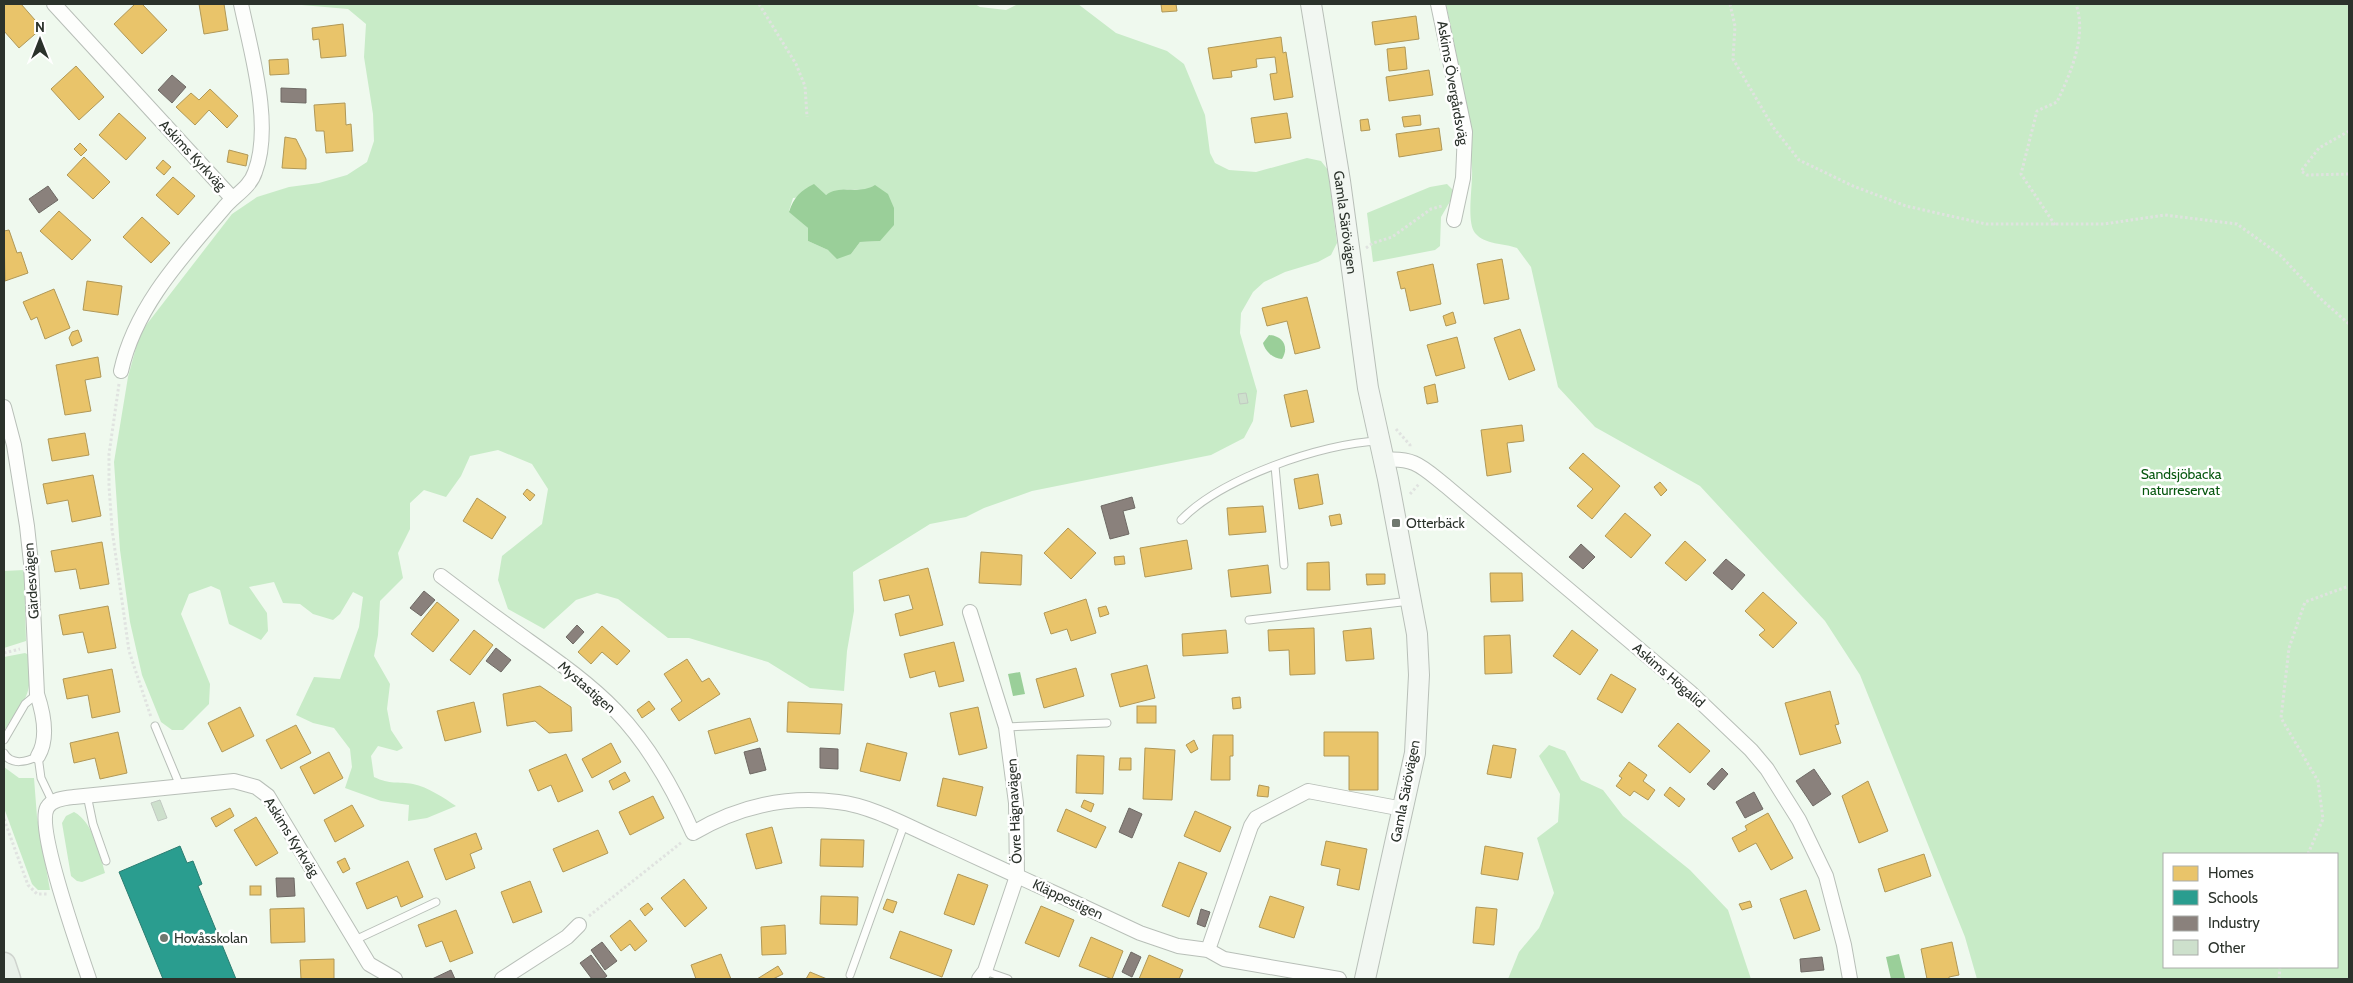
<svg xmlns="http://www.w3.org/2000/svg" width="2353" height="983" font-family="Cabin,sans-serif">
<rect width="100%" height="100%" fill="#eff9ee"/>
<g fill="#c8ebc7" fill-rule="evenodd">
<path d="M290,4H975L980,7L1006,10L1018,4H1078L1116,33L1167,51L1184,64L1205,115L1210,153L1215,163L1229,170L1256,172L1307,158L1321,161L1328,170L1337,243L1331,255L1318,262L1285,272L1264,282L1253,292L1241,313L1240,333L1257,391L1253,421L1244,438L1211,455L1032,491L984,508L966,517L930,524L853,572L854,611L847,651L844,691L810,688L768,662L689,638H668L618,599L597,593L576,600L544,629L508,609L498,580L502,556L542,524L548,489L532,464L498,450L470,456L461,476L446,497L424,490L410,503V529L398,553L403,578L380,601L378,635L374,656L390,684L387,709L391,730L403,748L397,751L378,746L371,756L374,777C390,785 398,781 413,784C428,787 444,798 456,806L427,818L408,821L409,805L381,801L345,788L352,767L350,749L334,728L313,723L296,715L314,677L340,679L359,627L363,597L353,592L340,614L333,620L313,614L300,604L283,603L274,582L249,587L267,613L268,631L261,640L229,624L220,590L211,586L189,594L181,614L210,684L209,704L183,730H172L161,722L142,675L130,622L120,550L114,462L128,377L140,333L232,214L257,197L289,187L319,183L347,175L367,162L374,141L373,114L364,57L366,24L348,9ZM847,189L867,190L880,241L860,242L851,254L828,250L808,241V228L789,211L793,198L825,195Z"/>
<path d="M1446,4H2349V979H1977L1965,937L1860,675L1825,621L1700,486L1595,427L1558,387L1531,267L1517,248C1504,243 1485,245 1475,233C1466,221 1473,185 1472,169C1470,113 1457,59 1446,4ZM2164,854H2337V967H2164Z"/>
<path d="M1447,184L1453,190L1452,198L1441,217L1440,246L1435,250L1373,262L1367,213L1430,187Z"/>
<path d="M24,570L26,641L4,648V571Z"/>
<path d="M25,653L29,655C30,670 32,689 23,702C17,713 9,721 4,732V657Z"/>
<path d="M1549,745L1565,751L1581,780L1603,790L1623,816L1690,870L1728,910L1751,979H1508L1519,952L1539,928L1554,893L1537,838L1558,822L1560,794L1539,756Z"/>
<path d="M4,767L19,778H34L37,817L50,890H38L32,884L4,808Z"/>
<path d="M74,812C93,822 100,854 105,873L82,882L77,881L71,876L62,823L66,816Z"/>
</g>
<g fill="#9acf99">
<path d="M814,184L826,195C841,184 859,195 875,185L888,194L894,208V225L880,241L860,242L851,254L837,259L828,250L808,241V228L789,212C794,197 800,191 814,184Z"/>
<path d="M1269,335C1284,336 1289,348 1282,359C1273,359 1265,351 1263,343Z"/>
<path d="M1020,672L1025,694L1013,696L1008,674Z"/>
<path d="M1899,954L1905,978L1891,979L1886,957Z"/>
</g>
<g fill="#e9c46a" stroke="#b09857">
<path d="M4,4H21L42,28L19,48L4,31Z"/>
<path d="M135,4H142L167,30L142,54L114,24Z"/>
<path d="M199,4H224L228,30L204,34Z"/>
<path d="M1161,4H1176L1177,11L1162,12Z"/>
<path d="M1416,16L1419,39L1375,45L1372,22Z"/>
<path d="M343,24L346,56L321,58L319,39L313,40L312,28Z"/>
<path d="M1281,37L1283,53L1286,52L1293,97L1274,100L1270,74L1277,73L1275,57L1256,59L1257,67L1231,71L1232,77L1213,79L1208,48Z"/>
<path d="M1405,47L1407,69L1389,71L1387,49Z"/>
<path d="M288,59L289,74L270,75L269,60Z"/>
<path d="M76,66L104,97L79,120L51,89Z"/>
<path d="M1429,70L1433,95L1389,101L1386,77Z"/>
<path d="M210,89L238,116L227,128L209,110L195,125L176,107L191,93L199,100Z"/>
<path d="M345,103L346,125L351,124L353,151L326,153L324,131H316L314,105Z"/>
<path d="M119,113L146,138L126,160L99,135Z"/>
<path d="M1287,113L1291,138L1255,143L1251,118Z"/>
<path d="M1420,115L1421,125L1404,127L1402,117Z"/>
<path d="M1368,119L1370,130L1361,131L1360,120Z"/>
<path d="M1439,128L1442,150L1399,157L1396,134Z"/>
<path d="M285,137L296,139L306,159V169L282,168Z"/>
<path d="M80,143L87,150L81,156L74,149Z"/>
<path d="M229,150L248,155L246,166L227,162Z"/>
<path d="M84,157L110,182L93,199L67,175Z"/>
<path d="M163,160L171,167L164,175L156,168Z"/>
<path d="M173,177L195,196L178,215L156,195Z"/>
<path d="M59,211L91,240L72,260L40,231Z"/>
<path d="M142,217L170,243L151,263L123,237Z"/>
<path d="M9,230L17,253L21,252L28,273L5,281L4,231Z"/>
<path d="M1502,259L1509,299L1484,304L1477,264Z"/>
<path d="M1433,264L1441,304L1410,311L1405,288L1401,289L1397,272Z"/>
<path d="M87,281L122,286L118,315L83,310Z"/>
<path d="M54,289L70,328L45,339L37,317L31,320L23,302Z"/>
<path d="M1307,297L1320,348L1295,354L1287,321L1267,326L1262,308Z"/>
<path d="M1453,312L1456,323L1446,326L1443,316Z"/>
<path d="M1520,329L1535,370L1509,380L1494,338Z"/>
<path d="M78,330L82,341L72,346L69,338L72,332Z"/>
<path d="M1457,337L1465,368L1436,376L1427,345Z"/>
<path d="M98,357L101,377L85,380L91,411L65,415L56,365Z"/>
<path d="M1435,384L1438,402L1427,404L1424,387Z"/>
<path d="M1307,390L1314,422L1291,427L1284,395Z"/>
<path d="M1522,425L1524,441L1507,443L1511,472L1487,476L1481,430Z"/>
<path d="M85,433L89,455L52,461L48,439Z"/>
<path d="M1583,453L1620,486L1592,519L1577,506L1593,489L1569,468Z"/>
<path d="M1318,474L1323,504L1299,509L1294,479Z"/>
<path d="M93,475L101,516L72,522L68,500L47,504L43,484Z"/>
<path d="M1660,482L1667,490L1661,496L1654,487Z"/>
<path d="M527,489L535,495L530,501L523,494Z"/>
<path d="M477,498L506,517L492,539L463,521Z"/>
<path d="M1263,506L1266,532L1229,535L1227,508Z"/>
<path d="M1625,513L1651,535L1631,558L1605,536Z"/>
<path d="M1340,514L1342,524L1331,526L1329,516Z"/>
<path d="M1068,528L1096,553L1071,579L1044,553Z"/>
<path d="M1187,540L1192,569L1145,577L1140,548Z"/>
<path d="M1685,541L1706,560L1686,581L1665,563Z"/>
<path d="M102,542L109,584L80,589L76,569L55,572L51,551Z"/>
<path d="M981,552L1022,555L1021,585L979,583Z"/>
<path d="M1124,556L1125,564L1115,565L1114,557Z"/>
<path d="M1329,562L1330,590H1307V563Z"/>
<path d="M1268,565L1271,593L1231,597L1228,570Z"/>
<path d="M928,568L943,625L900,636L895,614L913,609L909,595L884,601L879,580Z"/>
<path d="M1490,573H1522L1523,601L1491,602Z"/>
<path d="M1366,574H1385V584L1367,585Z"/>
<path d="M1763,592L1797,623L1773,648L1759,635L1765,630L1745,611Z"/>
<path d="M1086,599L1096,633L1071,641L1067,629L1051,634L1044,613Z"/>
<path d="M437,602L459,620L433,652L411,634Z"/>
<path d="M108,606L116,648L88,653L83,632L63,635L59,615Z"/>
<path d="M1106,606L1109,614L1100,617L1098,608Z"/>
<path d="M602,626L630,651L617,665L602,652L591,664L578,652Z"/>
<path d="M1314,628L1315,674L1290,675L1289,650L1269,651L1268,630Z"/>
<path d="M1371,628L1374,659L1346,661L1343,631Z"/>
<path d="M474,630L493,645L470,675L450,660Z"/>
<path d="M1226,630L1228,653L1183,656L1182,634Z"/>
<path d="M1572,630L1598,650L1580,675L1553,656Z"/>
<path d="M1510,635L1512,673L1485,674L1484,636Z"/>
<path d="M954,642L964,681L939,687L935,671L910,678L904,654Z"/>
<path d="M687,659L702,682L709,678L720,694L679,721L671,709L682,701L664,674Z"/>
<path d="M1147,665L1155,698L1120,707L1111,674Z"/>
<path d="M1076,668L1084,696L1044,708L1036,679Z"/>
<path d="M112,669L120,712L92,718L88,695L67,699L63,679Z"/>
<path d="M1611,674L1636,689L1622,713L1597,699Z"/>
<path d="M540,686L571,707L572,731L549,733L535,721L507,726L503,694Z"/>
<path d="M1830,691L1839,724L1835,725L1841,743L1800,755L1785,703Z"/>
<path d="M1240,697L1241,708L1233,709L1232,698Z"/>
<path d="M649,701L655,709L642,718L637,710Z"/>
<path d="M474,702L481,732L445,741L437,711Z"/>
<path d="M788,702L842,704L840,734L787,732Z"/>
<rect x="1137" y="706" width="19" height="17"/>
<path d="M240,707L254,736L222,752L208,723Z"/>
<path d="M978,707L987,748L959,755L950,713Z"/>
<path d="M750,718L758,741L715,754L708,731Z"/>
<path d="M1678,723L1710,751L1690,773L1658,746Z"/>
<path d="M296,725L311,753L281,769L266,740Z"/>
<path d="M118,732L127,773L100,779L95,758L74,763L70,743Z"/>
<path d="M1324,732H1378V790H1349V756H1324Z"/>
<path d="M1213,735H1233V756H1230V780H1211Z"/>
<path d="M1194,740L1198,749L1191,753L1186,745Z"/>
<path d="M611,743L621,762L592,778L582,759Z"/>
<path d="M867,743L907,753L900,781L860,771Z"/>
<path d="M1493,745L1516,749L1511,778L1487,774Z"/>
<path d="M1145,748L1175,750L1172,800L1143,799Z"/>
<path d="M329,752L343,778L314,794L300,767Z"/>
<path d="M566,754L583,791L558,802L551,785L538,791L529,770Z"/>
<path d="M1077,755L1104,756L1103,794L1076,793Z"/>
<path d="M1120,758H1131V770H1119Z"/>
<path d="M1629,762L1647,775L1643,781L1655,790L1648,800L1634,791L1630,796L1616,786L1622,778L1619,776Z"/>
<path d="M625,772L630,781L613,790L609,781Z"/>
<path d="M943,778L983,787L976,816L937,806Z"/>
<path d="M1868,781L1888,831L1859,843L1842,796Z"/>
<path d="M1259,785L1269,787L1268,797L1257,796Z"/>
<path d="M1670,787L1685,799L1679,807L1664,795Z"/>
<path d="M653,796L664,818L630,835L619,812Z"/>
<path d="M1084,800L1094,804L1091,812L1081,807Z"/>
<path d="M352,805L364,826L335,842L324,820Z"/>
<path d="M230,808L234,816L216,827L211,818Z"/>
<path d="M1066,809L1106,827L1096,848L1057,831Z"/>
<path d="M1195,811L1231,827L1220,852L1184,836Z"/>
<path d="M1768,813L1793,858L1771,870L1756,843L1739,852L1732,838L1747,830L1745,826Z"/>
<path d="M256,817L278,853L256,866L234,830Z"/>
<path d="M772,827L782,863L756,869L746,834Z"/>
<path d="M598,830L608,853L563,872L553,849Z"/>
<path d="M476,833L482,849L470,854L475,868L446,880L434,849Z"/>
<path d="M821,839L864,840L863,867L820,866Z"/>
<path d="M1326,841L1367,849L1359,890L1337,885L1340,869L1321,865Z"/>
<path d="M1485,846L1523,853L1518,880L1481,874Z"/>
<path d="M1924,854L1931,876L1885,892L1878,869Z"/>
<path d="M345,858L350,869L343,873L337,862Z"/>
<path d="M408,861L423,897L401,907L397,896L367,909L356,883Z"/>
<path d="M1179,862L1207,873L1189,917L1162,906Z"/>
<path d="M958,874L988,885L974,925L944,914Z"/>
<path d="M684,879L707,908L685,927L661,898Z"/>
<path d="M530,881L542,912L513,923L501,892Z"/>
<rect x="250" y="886" width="11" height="9"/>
<path d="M1806,890L1820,930L1794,939L1780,899Z"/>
<path d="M821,896L858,897L857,925L820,924Z"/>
<path d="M1270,896L1304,907L1294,938L1259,927Z"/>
<path d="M887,899L897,902L893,913L883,909Z"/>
<path d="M1750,901L1752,907L1742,910L1739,904Z"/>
<path d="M648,903L653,909L645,916L640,909Z"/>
<path d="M1041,906L1074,920L1059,957L1025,943Z"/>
<path d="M1476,907L1497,909L1494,945L1473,943Z"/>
<path d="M304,908L305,942L271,943L270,909Z"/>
<path d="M456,910L473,953L450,962L442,941L426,947L418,925Z"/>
<path d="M630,920L647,941L635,951L630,944L621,951L610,936Z"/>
<path d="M785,925L786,954L762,955L761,927Z"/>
<path d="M900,931L952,950L942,977L890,958Z"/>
<path d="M1091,937L1123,951L1112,979L1079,966Z"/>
<path d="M1952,942L1959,975L1949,977V979H1927L1921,949Z"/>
<path d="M721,954L731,979H696L691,965Z"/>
<path d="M1149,955L1183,970L1179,979H1139Z"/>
<path d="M334,959V979H301L300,960Z"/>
<path d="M778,966L783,974L773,979H757Z"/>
<path d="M810,972L827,979H806Z"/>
</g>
<path fill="#2a9d8f" stroke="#2a7d71" d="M180,846L187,863L193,861L202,884L198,886L236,979H163L119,872Z"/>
<g fill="#8a817c" stroke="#6e6964">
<path d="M172,75L186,87L172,103L158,90Z"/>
<path d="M281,88L306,89V103L281,102Z"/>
<path d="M48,186L58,200L39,213L29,199Z"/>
<path d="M1132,497L1135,508L1123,511L1129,534L1110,539L1101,506Z"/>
<path d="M1581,544L1595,557L1583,569L1569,557Z"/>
<path d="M1726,559L1745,575L1732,590L1713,573Z"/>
<path d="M424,591L435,600L421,616L410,608Z"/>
<path d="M577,625L584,632L573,644L566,637Z"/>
<path d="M496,648L511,660L501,672L486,661Z"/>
<path d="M760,748L766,770L750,774L744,752Z"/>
<path d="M820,748L838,749V769L820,768Z"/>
<path d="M1722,768L1728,774L1714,790L1707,784Z"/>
<path d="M1814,769L1831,794L1813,806L1796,781Z"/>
<path d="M1754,792L1763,809L1745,818L1736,802Z"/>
<path d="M1129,808L1142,814L1132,838L1119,832Z"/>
<path d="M276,878H294L295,896L277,897Z"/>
<path d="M1201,909L1210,912L1205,927L1197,924Z"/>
<path d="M602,942L617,961L605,970L591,950Z"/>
<path d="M1131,952L1141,957L1132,977L1122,972Z"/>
<path d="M591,955L607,976L603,979H592L580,963Z"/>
<path d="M1822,957L1824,970L1801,972L1800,959Z"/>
<path d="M451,970L455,979H432Z"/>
</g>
<g fill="#cde0cc" stroke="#c2cac2">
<path d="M1246,393L1248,403L1240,404L1238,394Z"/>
<path d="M160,800L167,818L158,821L151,803Z"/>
</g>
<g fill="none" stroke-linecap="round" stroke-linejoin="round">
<defs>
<g id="lane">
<path d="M1275,466L1284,565"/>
<path d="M1181,520C1220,479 1322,443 1379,441"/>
<path d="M1249,620L1410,601"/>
<path d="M155,726L180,786"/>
<path d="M1006,727L1107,723"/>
<path d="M4,740L25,704L37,694"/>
<path d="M4,753C11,766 27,762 38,756L41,778L53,803"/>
<path d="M87,795L93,824L106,861"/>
<path d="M355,940L436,902"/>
<path d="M985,971L1008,979"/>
<path d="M850,975L904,825"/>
</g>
<g id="street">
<path d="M54,4L232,198"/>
<path d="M1438,4L1465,132L1463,178L1454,220"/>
<path d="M121,371C135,307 182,257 223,209C233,196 250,188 255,172C273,125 251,52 241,4"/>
<path d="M4,407L14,445L27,526L31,563L37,694C43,712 49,738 38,756"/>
<path d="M1383,460C1415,457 1422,467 1446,486L1690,692L1751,750L1767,769L1799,820L1826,876L1844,945L1850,979"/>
<path d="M441,576C466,595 490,613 515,631C550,656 586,680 616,711C650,746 674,790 693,833C739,806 786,795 838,802C873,806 909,827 941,841C1007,871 1074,902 1140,933L1178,946L1208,950L1224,959L1339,979"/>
<path d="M970,612L1006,727L1016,803L1017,876L985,971L979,979"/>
<path d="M1208,950L1251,826L1256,818L1308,791L1403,809"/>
<path d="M89,979C80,952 36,829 47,808C52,799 65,798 74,797L234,781L256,787L268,796L369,964L395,979"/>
<path d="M502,979L567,937L579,925"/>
</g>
<g id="secondary">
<path id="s1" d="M1311,4L1340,181L1368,388L1388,479L1417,634L1419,675L1415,753L1365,979"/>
</g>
<path id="primary" d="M4,964L9,979"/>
</defs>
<use href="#lane" stroke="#b8bfb8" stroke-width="9"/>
<use href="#street" stroke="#b8bfb8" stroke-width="16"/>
<use href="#secondary" stroke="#b8bfb8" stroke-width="22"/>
<use href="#primary" stroke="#cfd4ce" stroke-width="25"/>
<g stroke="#e0e3e0" stroke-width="3" stroke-dasharray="2.5 2.5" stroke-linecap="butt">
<path d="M759,4L796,64L805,86L807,117"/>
<path d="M1730,4L1735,26L1733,59L1773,127L1799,160L1853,186L1906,206L1986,224H2104L2165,215L2237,224L2280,255L2323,301L2349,324"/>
<path d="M2349,131L2319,148L2301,171L2307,175L2349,174"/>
<path d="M2055,225L2021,174L2037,111L2057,102C2071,72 2087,36 2076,4"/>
<path d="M1366,248L1373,243L1392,237L1431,209L1442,206"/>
<path d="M119,384L109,454V486L112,529L129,651L151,717"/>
<path d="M1396,429L1410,445V447"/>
<path d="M1410,494L1419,484"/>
<path d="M4,653L20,649"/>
<path d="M4,819L28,885L37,894H47"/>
<path d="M2308,854L2323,819L2318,781L2281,718L2289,648L2305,602L2349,586"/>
<path d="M589,916L682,842"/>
<path d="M2279,979L2280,967"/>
</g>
<use href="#lane" stroke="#fdfefc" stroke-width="7"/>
<use href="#street" stroke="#fdfefc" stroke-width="14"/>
<use href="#secondary" stroke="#f2f7f2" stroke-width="20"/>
<use href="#primary" stroke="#e9f1e9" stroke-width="22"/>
</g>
<g fill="#70786f" stroke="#fff" stroke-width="2">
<rect x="1391" y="518" width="10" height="10" rx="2.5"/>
<circle cx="164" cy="938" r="5"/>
</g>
<g text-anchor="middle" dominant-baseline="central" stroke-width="5" stroke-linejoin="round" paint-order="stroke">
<g font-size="14" fill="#2b322b" stroke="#fff">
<text transform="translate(1453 83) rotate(80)">Askims Övergårdsväg</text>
<text transform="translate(193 155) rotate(47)">Askims Kyrkväg</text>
<text stroke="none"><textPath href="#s1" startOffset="221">Gamla Särövägen</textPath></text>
<text transform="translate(31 581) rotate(-94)">Gärdesvägen</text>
<text transform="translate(1669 675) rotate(41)">Askims Högalid</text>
<text transform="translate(587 687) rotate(41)">Mystastigen</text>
<text transform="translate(1405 791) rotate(-79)">Gamla Särövägen</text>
<text transform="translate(1014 811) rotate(-93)">Övre Hägnavägen</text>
<text transform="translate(292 837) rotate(58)">Askims Kyrkväg</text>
<text transform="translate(1068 899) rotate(25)">Kläppestigen</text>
</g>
<g font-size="14" fill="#085810" stroke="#fff">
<text x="2181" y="474">Sandsjöbacka<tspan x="2181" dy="16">naturreservat</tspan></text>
</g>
<g font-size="14" fill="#2b322b" stroke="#fff" text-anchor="start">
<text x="1406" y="523">Otterbäck</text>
<text x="174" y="938">Hovåsskolan</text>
</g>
</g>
<rect width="2353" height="983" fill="none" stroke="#2b322b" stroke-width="10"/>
<rect x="2163" y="853" width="175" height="115" fill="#ffffff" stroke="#aaadaa"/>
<rect x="2173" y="866" width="25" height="15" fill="#e9c46a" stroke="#aaadaa"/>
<text x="2208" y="878" font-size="15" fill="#2b322b">Homes</text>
<rect x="2173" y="890" width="25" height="15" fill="#2a9d8f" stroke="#aaadaa"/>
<text x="2208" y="903" font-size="15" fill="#2b322b">Schools</text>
<rect x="2173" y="916" width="25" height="15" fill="#8a817c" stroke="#aaadaa"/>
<text x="2208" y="928" font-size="15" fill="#2b322b">Industry</text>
<rect x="2173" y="940" width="25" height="15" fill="#cde0cc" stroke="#aaadaa"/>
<text x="2208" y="953" font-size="15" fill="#2b322b">Other</text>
<g transform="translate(40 40)" stroke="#ffffff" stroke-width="4" paint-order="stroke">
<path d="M0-4L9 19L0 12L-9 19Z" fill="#2b322b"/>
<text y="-8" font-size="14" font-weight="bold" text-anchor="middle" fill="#2b322b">N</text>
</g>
</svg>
